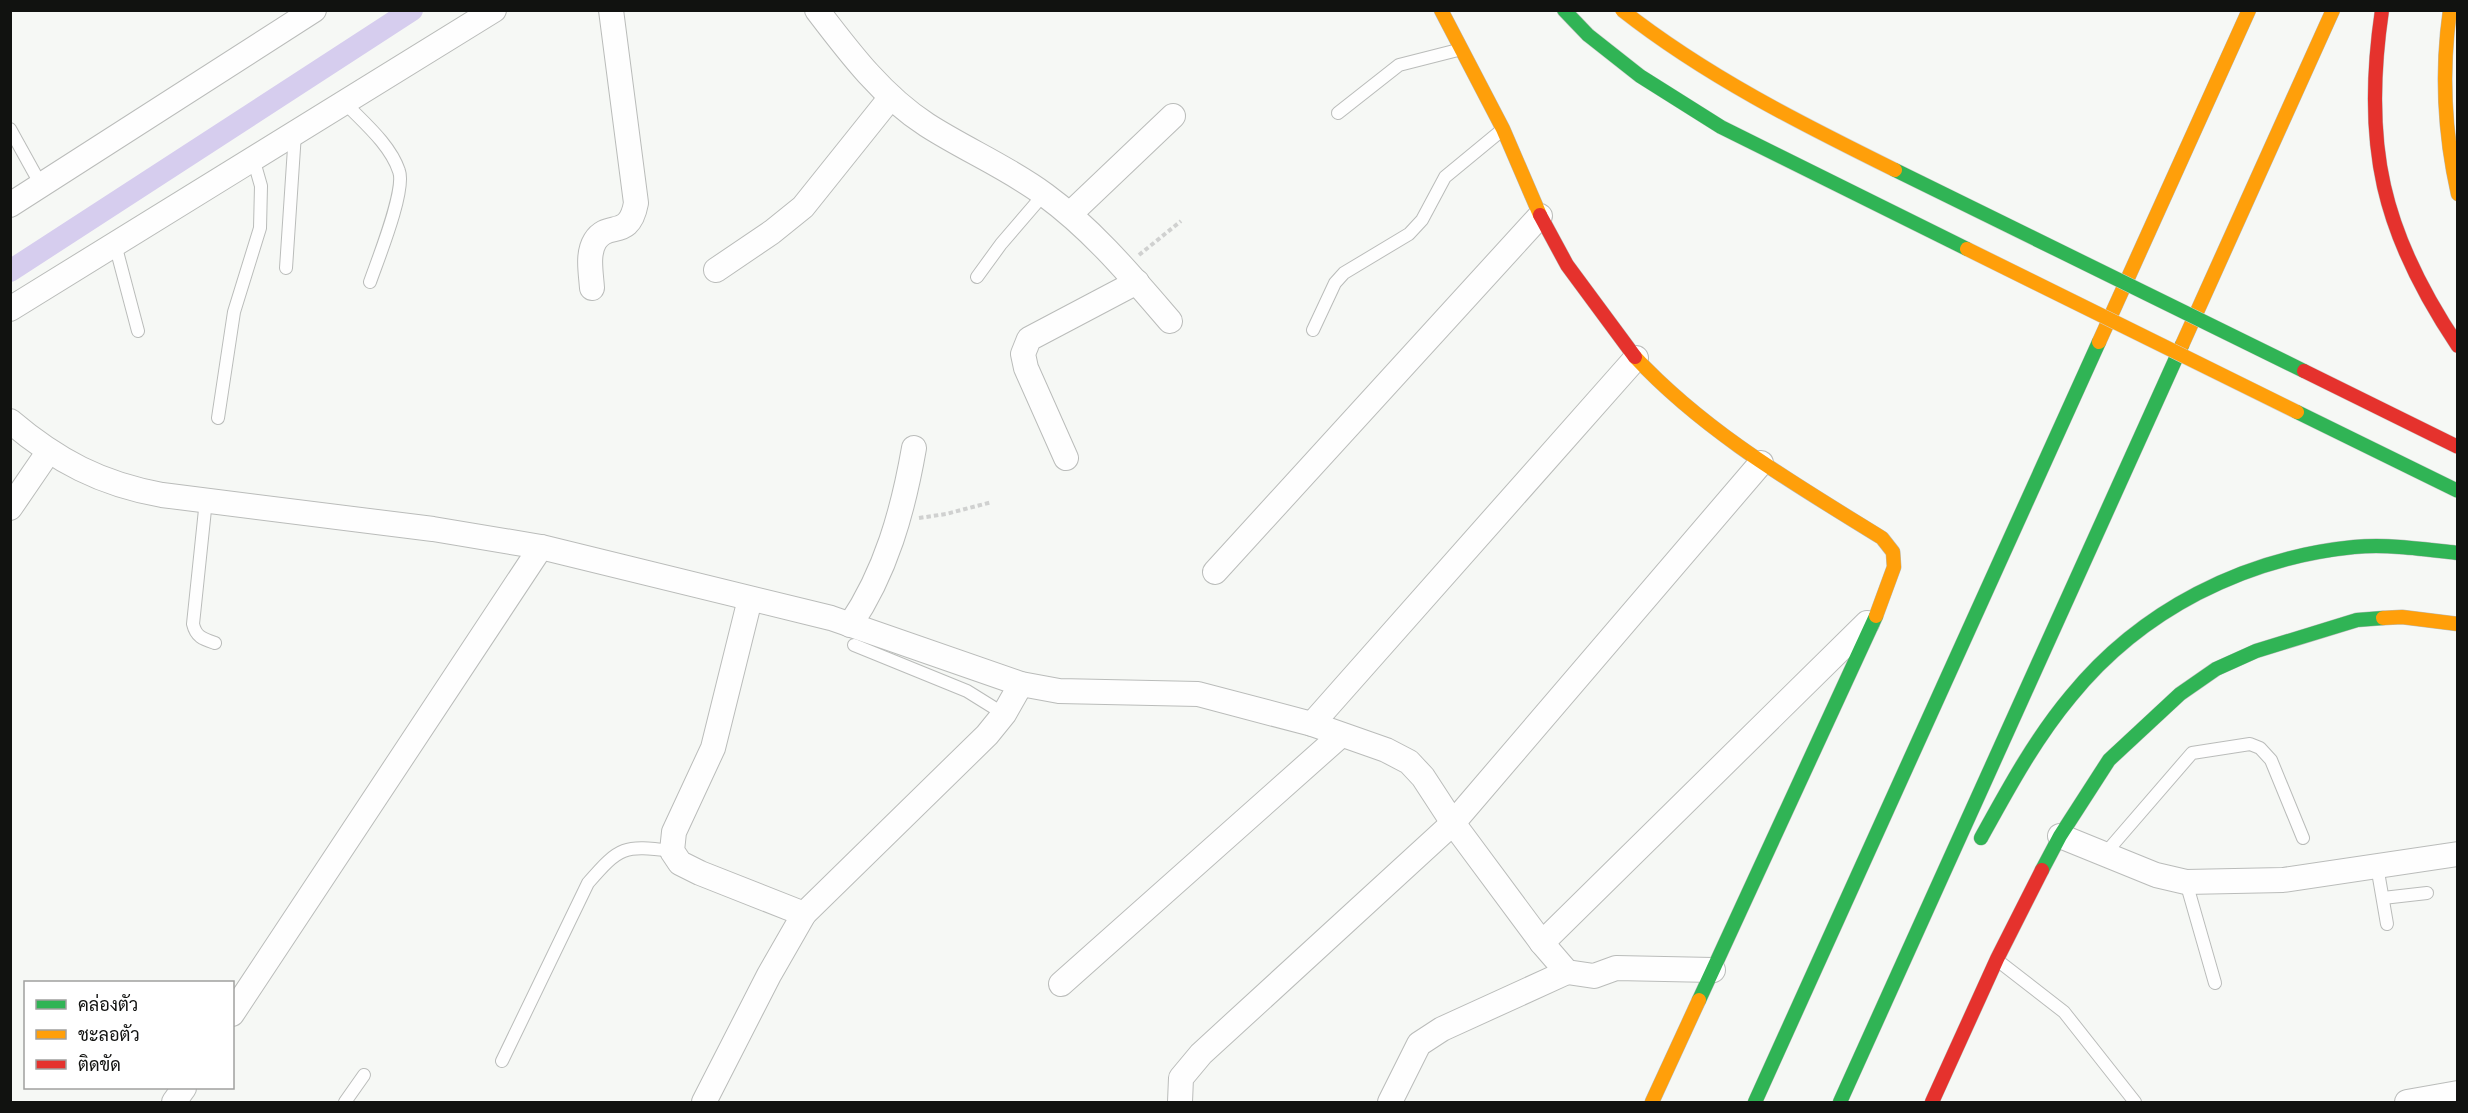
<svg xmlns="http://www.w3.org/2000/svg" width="2468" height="1113" font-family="'Nunito Sans',Sarabun,sans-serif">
<rect width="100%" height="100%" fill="#f6f8f5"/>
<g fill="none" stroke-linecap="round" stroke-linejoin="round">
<path stroke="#d6cdee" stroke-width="22" d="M10,271L412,10"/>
<defs>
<g id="lane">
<path d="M344,102C363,122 390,144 399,171C406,190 378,259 370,282"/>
<path d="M1338,113L1399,65L1458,50"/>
<path d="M10,129L41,185"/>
<path d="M115,244L138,331"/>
<path d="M286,268L295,133"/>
<path d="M977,277L1001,244L1044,194"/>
<path d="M1313,330L1335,283L1344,273L1409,234L1422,220L1445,177L1502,130"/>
<path d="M218,418L234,312L260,228L261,186L253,158"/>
<path d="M206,500L193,624C196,637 203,639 215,643"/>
<path d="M854,645L967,691L1004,714"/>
<path d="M2103,856L2192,753L2250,744L2260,748L2271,760L2303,838"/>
<path d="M2377,866L2387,924"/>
<path d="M2186,882L2215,983"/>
<path d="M2383,898L2427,893"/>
<path d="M1997,960L2064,1012L2135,1102"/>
<path d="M502,1061L588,883C620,846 624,845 672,851"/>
<path d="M345,1102L364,1075"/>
</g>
<g id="street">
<path d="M817,10C849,52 882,96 927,125C966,150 1009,168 1045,195C1093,230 1132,277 1170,321"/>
<path d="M10,205L314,10"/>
<path d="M1070,214L1173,116"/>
<path d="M716,270L772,232L803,207L891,97"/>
<path d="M592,288C591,273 587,254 595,241C608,220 629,241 636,203L611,10"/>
<path d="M10,309L494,10"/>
<path d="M10,421C57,461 101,484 162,495L433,529L541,547L831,618L1021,684L1059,691L1198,694L1312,724L1386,750L1409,762L1423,777L1453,823L1542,943L1567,972L1594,976L1616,968L1713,970"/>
<path d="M1066,458L1026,368L1023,354L1029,339L1137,282"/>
<path d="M10,508L49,451"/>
<path d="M1215,572L1540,216"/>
<path d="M750,599L713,748L674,832L672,851L680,863L700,873L804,914"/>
<path d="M850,625C886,572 903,511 914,448"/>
<path d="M1312,724L1636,358"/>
<path d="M2060,836L2156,875L2186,882L2283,880L2458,854"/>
<path d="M1542,943L1867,623"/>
<path d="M1061,984L1341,735"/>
<path d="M232,1014L541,547"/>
<path d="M174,1102L184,1088"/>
<path d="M704,1102L769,975L804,914L987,735L1004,714L1021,684"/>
<path d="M1180,1102L1181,1078L1201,1054L1453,823L1761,463"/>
<path d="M1390,1102L1419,1044L1442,1029L1567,972"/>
<path d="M2407,1102L2458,1093"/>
</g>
<g id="fast">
<path d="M1564,10L1588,35"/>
<path d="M1981,838C2008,789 2035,739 2071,696C2141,610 2244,558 2354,547C2389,544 2423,549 2458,553"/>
<path d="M2042,870L2060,836L2109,760L2180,694L2216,669L2256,651L2357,620L2383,618"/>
<path d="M1699,1000L1876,616"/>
<path d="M1755,1102L2099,342"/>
<path d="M1840,1102L2182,345"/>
</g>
<g id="slow">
<path d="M1441,10L1503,129L1540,215"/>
<path d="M2450,10C2441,73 2444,132 2458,194"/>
<path d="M2099,342L2249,10"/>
<path d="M2182,345L2333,10"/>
<path d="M1635,357C1706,433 1795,484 1882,538L1893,552L1894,567L1876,616"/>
<path d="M2383,618L2402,617L2458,624"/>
<path d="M1652,1102L1699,1000"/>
</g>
<g id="jam">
<path d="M2382,10C2362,145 2382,233 2458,346"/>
<path d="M1540,215L1567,265L1635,357"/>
<path d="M1932,1102L1997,959L2042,870"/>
</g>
</defs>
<use href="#lane" stroke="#babcba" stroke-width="14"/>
<use href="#street" stroke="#babcba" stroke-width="26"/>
<use href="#fast" stroke="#babcba" stroke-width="15"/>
<use href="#slow" stroke="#babcba" stroke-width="15"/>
<use href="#jam" stroke="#babcba" stroke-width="15"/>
<g stroke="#d0d1d0" stroke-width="4" stroke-dasharray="4.5 3" stroke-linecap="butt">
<path d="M1139,255L1181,221"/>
<path d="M919,518L946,514L992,502"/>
</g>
<use href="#lane" stroke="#fefefe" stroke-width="12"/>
<use href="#street" stroke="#fefefe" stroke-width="24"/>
<use href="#fast" stroke="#30b455" stroke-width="14"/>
<use href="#slow" stroke="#ff9f0a" stroke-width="14"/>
<use href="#jam" stroke="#e5322d" stroke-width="14"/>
<defs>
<g id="fast-bridge">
<path d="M1588,35L1640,76L1721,127L1967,249"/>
<path d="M1895,170L2304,371"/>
<path d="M2297,412L2458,491"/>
</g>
<g id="slow-bridge">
<path d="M1622,10C1706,76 1800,123 1895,170"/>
<path d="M1967,249L2297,412"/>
</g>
<path id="jam-bridge" d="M2304,371L2458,447"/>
</defs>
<use href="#fast-bridge" stroke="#d1d2d0" stroke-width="15" stroke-linecap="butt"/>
<use href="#slow-bridge" stroke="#d1d2d0" stroke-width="15" stroke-linecap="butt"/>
<use href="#jam-bridge" stroke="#d1d2d0" stroke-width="15" stroke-linecap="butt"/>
<use href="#fast-bridge" stroke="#30b455" stroke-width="14"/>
<use href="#slow-bridge" stroke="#ff9f0a" stroke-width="14"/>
<use href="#jam-bridge" stroke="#e5322d" stroke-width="14"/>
</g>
<rect width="2468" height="1113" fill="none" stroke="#111210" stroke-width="24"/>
<rect x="24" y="981" width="210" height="108" fill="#ffffff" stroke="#a0a09f" stroke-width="1.5"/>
<rect x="36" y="1000" width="30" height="9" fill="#30b455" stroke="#a0a09f" stroke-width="1.5"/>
<text x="78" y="1011" font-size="18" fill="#111210">คล่องตัว</text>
<rect x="36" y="1030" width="30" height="9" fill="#ff9f0a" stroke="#a0a09f" stroke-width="1.5"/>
<text x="78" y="1041" font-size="18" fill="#111210">ชะลอตัว</text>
<rect x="36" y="1060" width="30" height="9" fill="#e5322d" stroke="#a0a09f" stroke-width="1.5"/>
<text x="78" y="1071" font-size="18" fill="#111210">ติดขัด</text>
</svg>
